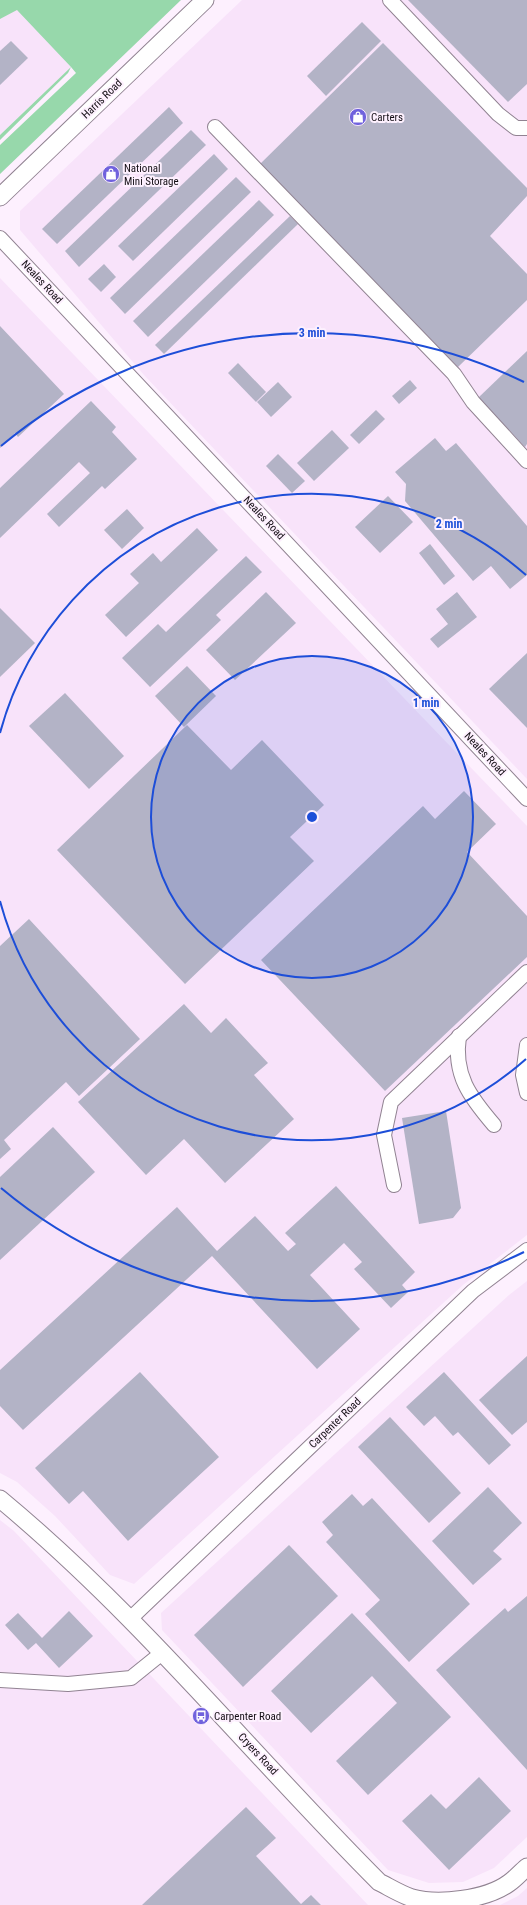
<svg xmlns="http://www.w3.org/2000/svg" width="527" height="1905" font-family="'Roboto Condensed',sans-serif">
<rect width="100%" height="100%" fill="#fdf0fe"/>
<g fill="#f8e3fa">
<path d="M242,0H527V779L144,375L20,230V211Z"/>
<path d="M17,9L71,67L0,135V19Z"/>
<path d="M0,278L527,826V1235L463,1285L134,1584L110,1575L55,1516L17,1482L0,1473Z"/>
<path d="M527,1281V1837L494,1868L463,1882L429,1883L388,1870L162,1630L161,1613L509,1295Z"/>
<path d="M0,1520L14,1531L368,1905H0Z"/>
<path d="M527,1888V1905H500L518,1896Z"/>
</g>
<path fill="#97d8ab" d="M0,0H181L0,174V145L76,73L71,67L68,73L0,140V135L71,67L17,10L0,19Z"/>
<g fill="#b3b3c6">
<path d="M408,0H527V84L508,102Z"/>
<path d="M362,22L381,41L326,96L307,76Z"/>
<path d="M11,41L28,58L0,85V51Z"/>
<path d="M383,43L527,188V196L490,236L527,274V300L458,367L259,165Z"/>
<path d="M169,107L183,123L57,244L42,229Z"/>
<path d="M191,130L206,145L79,267L65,251Z"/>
<path d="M214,154L228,169L133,261L118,246Z"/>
<path d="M236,177L251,192L125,314L110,298Z"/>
<path d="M259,200L274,215L148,337L133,321Z"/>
<path d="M290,216L298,224L164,354L155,345Z"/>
<path d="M104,264L116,277L101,292L88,279Z"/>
<path d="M0,326L64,394L18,437L15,433L0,448Z"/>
<path d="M527,351V444L525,447L478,398Z"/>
<path d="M238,363L266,392L256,402L228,373Z"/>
<path d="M410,380L417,388L399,404L392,396Z"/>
<path d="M278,382L292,397L271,417L257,402Z"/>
<path d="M91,401L116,427L112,432L137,459L105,489L102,486L59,527L47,514L90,473L79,462L0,538V488Z"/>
<path d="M376,410L385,419L359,444L350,435Z"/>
<path d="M332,430L349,448L314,481L297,463Z"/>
<path d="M435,438L446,451L456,443L527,526V575L510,589L491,566L473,581L405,501L406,484L395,472Z"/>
<path d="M278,454L305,481L292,493L266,466Z"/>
<path d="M388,496L413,522L380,553L355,527Z"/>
<path d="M127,509L144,528L122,549L104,530Z"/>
<path d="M197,528L218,550L126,637L105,615L139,583L130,574L153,553L161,562Z"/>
<path d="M430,544L455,576L444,585L419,553Z"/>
<path d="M246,556L262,572L216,615L221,620L150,687L122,658L158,624L166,632Z"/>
<path d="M266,592L296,623L235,680L206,650Z"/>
<path d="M457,592L477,617L438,648L430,639L448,624L436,609Z"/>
<path d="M0,608L35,643L0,677Z"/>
<path d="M527,653V728L489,689Z"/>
<path d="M187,666L216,696L184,727L155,696Z"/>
<path d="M65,693L124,756L89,789L29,726Z"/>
<path d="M187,725L231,770L262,740L324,805L290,837L314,861L185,984L57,850Z"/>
<path d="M464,791L496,824L467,852L527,916V957L385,1091L261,960L423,806L435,819Z"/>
<path d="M29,919L140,1039L79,1096L66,1082L4,1140L11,1149L0,1159V946Z"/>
<path d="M184,1004L211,1033L226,1018L268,1063L254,1075L294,1119L225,1183L184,1139L146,1175L78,1102Z"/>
<path d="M446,1111L461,1208L453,1218L419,1224L402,1118Z"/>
<path d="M53,1127L95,1172L0,1260V1177Z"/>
<path d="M336,1186L415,1272L402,1285L408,1292L391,1308L354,1269L362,1262L344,1243L310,1275L360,1329L317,1369L212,1256L23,1430L0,1406V1370L177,1207L217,1251L255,1216L288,1251L296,1244L285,1233Z"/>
<path d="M527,1356V1422L512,1435L479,1400Z"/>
<path d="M140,1372L219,1457L128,1541L83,1491L69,1504L35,1468Z"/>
<path d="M444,1372L511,1445L489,1465L458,1432L453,1436L435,1416L424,1426L406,1407Z"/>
<path d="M390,1417L461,1493L429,1523L358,1447Z"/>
<path d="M488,1487L522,1523L493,1551L502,1559L473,1585L432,1541Z"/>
<path d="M352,1494L363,1506L372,1498L470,1604L409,1662L365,1614L380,1600L326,1542L333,1535L322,1522Z"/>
<path d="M289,1545L338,1596L243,1687L194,1635Z"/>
<path d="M527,1596V1770L436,1670L505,1608L508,1612Z"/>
<path d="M69,1611L93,1636L59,1668L36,1643L28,1650L5,1625L18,1613L42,1638Z"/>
<path d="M352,1613L451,1717L368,1795L336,1761L397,1703L372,1676L311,1733L271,1691Z"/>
<path d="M479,1777L511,1811L449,1870L402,1821L431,1794L446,1809Z"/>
<path d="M246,1807L276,1838L256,1856L301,1904L311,1895L321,1905H142Z"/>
</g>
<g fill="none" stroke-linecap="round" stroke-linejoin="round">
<defs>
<g id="minor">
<path d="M390,0L498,114L516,128H527"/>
<path d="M215,127L454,374L473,402L527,461"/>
<path d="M0,238L527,799"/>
<path d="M459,1036C453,1075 470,1097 494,1125"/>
<path d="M527,1045L523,1075L527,1093"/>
<path d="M394,1185L384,1135L391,1102L527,972"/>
<path d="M130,1619L473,1291L527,1250"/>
<path d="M0,1680L68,1684L131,1678L162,1653"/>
</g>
<g id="major">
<path d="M0,197L205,0"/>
<path d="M0,1499C139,1614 252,1755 379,1882C389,1887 400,1894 412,1898C438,1905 486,1900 509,1883C515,1879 521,1872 527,1867"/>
</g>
</defs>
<use href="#minor" stroke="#918392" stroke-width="16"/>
<use href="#major" stroke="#918392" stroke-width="19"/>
<use href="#minor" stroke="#fff" stroke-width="14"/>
<use href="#major" stroke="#fff" stroke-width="17"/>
</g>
<circle cx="312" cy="817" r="161" fill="#1d4ed8" fill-opacity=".12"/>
<g fill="none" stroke="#1d4ed8" stroke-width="2">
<circle cx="312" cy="817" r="161"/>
<path d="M526 1059A323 323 0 0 1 0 901M0 733A323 323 0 0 1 526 575"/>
<path d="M524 1252A484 484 0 0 1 1 1188M1 446A484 484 0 0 1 524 382"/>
</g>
<defs>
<symbol id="shop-disc" viewBox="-11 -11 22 22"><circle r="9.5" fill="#7062dd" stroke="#fdf0fe"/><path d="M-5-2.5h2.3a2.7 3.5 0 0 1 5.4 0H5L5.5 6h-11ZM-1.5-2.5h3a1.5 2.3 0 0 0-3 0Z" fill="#fff"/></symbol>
<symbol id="bus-disc" viewBox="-11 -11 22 22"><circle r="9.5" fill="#7062dd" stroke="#fdf0fe"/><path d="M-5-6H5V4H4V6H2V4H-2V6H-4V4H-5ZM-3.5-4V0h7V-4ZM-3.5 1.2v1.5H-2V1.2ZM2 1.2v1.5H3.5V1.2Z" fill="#fff"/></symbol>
</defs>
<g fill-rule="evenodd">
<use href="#shop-disc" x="348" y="107" width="20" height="20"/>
<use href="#shop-disc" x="101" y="164" width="20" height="20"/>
<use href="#bus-disc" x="191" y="1706" width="20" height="20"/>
</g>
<g text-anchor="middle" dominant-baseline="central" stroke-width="4" stroke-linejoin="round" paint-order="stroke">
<g font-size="11" fill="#130e14" stroke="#fdf0fe">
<text transform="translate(102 99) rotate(-44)">Harris Road</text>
<text transform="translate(42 282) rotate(47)">Neales Road</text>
<text transform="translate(264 518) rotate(47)">Neales Road</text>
<text transform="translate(485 754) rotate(47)">Neales Road</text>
<text transform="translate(335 1423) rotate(-44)">Carpenter Road</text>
<text transform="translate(258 1754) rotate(47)">Cryers Road</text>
</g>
<g font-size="11" fill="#130e14" stroke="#fdf0fe" text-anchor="start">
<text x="371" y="117">Carters</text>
<text x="124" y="168">National<tspan x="124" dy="13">Mini Storage</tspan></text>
<text x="214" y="1716">Carpenter Road</text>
</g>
</g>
<circle cx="312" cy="817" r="6" fill="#1d4ed8" stroke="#fdf0fe" stroke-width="2"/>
<g font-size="12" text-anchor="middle" font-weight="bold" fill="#1d4ed8" stroke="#fdf0fe" stroke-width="4" stroke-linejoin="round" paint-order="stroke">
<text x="312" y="337">3 min</text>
<text x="449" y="528">2 min</text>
<text x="426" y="707">1 min</text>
</g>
</svg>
